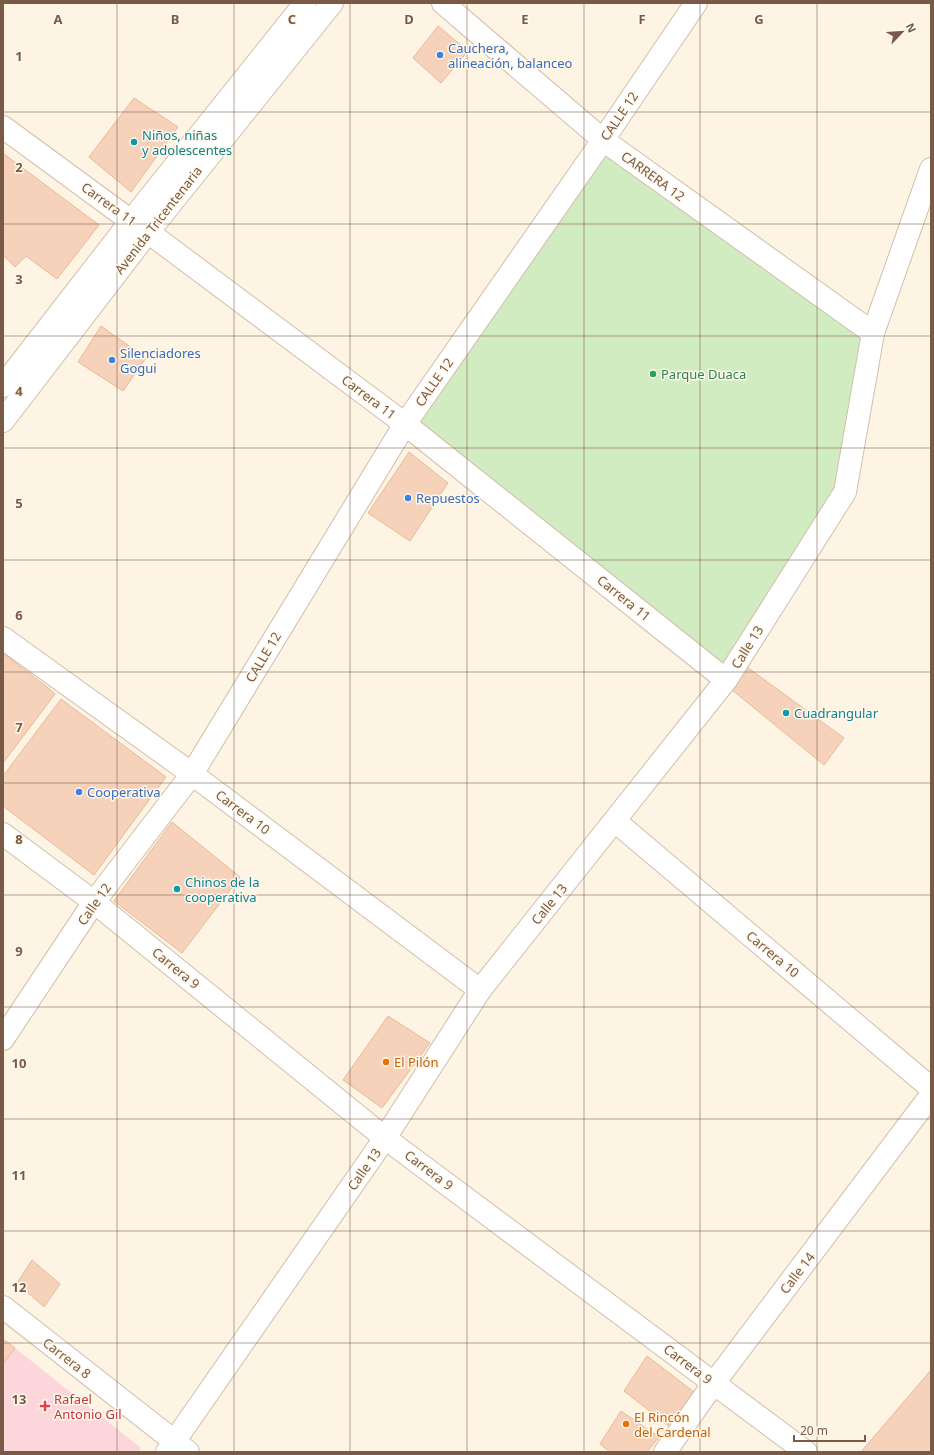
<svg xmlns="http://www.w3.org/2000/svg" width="934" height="1455" font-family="'Noto Sans',sans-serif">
<rect width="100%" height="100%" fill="#fef4e4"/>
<path fill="#fcd6da" d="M15,1348L141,1448L139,1452H3V1364Z"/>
<path fill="#d2ecc1" d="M603,140L873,333L847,483L717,673L412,414Z"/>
<g fill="#f5d2b9" stroke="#e9b999">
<path d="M438,26L468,51L441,83L413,58Z"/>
<path d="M134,98L178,127L131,192L89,157Z"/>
<path d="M4,154L99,225L57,279L26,256L15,267L3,255V156Z"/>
<path d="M101,326L146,358L123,391L78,362Z"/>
<path d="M409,452L448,483L410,541L368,513Z"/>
<path d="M3,653L47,687L55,694L3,763Z"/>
<path d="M747,667L844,738L824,765L731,689Z"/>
<path d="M61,699L166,777L94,875L3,806V776Z"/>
<path d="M172,822L240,877L182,953L114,901Z"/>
<path d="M388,1016L430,1043L382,1108L343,1080Z"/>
<path d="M32,1260L60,1284L44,1307L17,1283Z"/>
<path d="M3,1339L15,1348L3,1364Z"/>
<path d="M647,1356L694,1392L669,1426L624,1391Z"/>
<path d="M931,1370V1452H861Z"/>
<path d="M621,1411L659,1437L647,1452H610L600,1444Z"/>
</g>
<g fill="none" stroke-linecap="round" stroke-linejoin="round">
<defs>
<g id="street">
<path d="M443,3L603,140L873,333"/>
<path d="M3,127L131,221L148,232L405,424L726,680"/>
<path d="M3,386L131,221L305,3"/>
<path d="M3,421L148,232L332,3"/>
<path d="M3,638L192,774L480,990"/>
<path d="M615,821L931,1088"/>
<path d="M3,834L94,902L385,1138L806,1452"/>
<path d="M3,1039L94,902L192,774L405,424L603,140L696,3"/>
<path d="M3,1307L188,1452"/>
<path d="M167,1452L385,1138L480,990L726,680L845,492L873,333L931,169"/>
<path d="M665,1452L714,1383L931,1095"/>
</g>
</defs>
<use href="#street" stroke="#d2beab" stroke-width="24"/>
<use href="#street" stroke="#fff" stroke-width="22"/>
</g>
<path fill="none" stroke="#785a47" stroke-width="1" stroke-opacity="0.55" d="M117,3V1452M234,3V1452M350,3V1452M467,3V1452M584,3V1452M700,3V1452M817,3V1452M3,112H931M3,224H931M3,336H931M3,448H931M3,560H931M3,672H931M3,783H931M3,895H931M3,1007H931M3,1119H931M3,1231H931M3,1343H931"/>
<g fill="#3f7fe0" stroke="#fff8eb" stroke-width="1.5">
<circle cx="440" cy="55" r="4"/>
<circle cx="112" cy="360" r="4"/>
<circle cx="408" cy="498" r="4"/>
<circle cx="79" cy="792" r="4"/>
</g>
<g fill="#0f9aa8" stroke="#fff8eb" stroke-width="1.5">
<circle cx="134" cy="142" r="4"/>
<circle cx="786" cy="713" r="4"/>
<circle cx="177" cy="889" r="4"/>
</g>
<circle fill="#2e9e5b" stroke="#fff8eb" stroke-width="1.5" cx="653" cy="374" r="4"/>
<g fill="#e8710a" stroke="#fff8eb" stroke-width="1.5">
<circle cx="386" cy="1062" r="4"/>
<circle cx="626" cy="1424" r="4"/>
</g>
<path fill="#e0444e" stroke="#fff8eb" stroke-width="1.5" d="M43 1400h4v4h4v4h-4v4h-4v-4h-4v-4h4z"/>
<g text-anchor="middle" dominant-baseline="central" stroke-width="3" stroke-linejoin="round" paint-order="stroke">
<g font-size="13" fill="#366cbe" stroke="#fff8eb" text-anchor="start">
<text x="448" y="48">Cauchera,<tspan x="448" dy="15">alineación, balanceo</tspan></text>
<text x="120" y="353">Silenciadores<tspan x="120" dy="15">Gogui</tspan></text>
<text x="416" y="498">Repuestos</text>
<text x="87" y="792">Cooperativa</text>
</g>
<g font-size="13" fill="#785a47" stroke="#fff8eb">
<text transform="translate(619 116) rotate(-56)">CALLE 12</text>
<text transform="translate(653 176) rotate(36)">CARRERA 12</text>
<text transform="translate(109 204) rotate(36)">Carrera 11</text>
<text transform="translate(158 220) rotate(-52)">Avenida Tricentenaria</text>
<text transform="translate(434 382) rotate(-55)">CALLE 12</text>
<text transform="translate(369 397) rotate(37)">Carrera 11</text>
<text transform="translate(624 598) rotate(39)">Carrera 11</text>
<text transform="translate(747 647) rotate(-58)">Calle 13</text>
<text transform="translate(263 657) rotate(-59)">CALLE 12</text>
<text transform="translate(243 812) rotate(37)">Carrera 10</text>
<text transform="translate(94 904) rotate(-55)">Calle 12</text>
<text transform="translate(549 904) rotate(-51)">Calle 13</text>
<text transform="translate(773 954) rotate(40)">Carrera 10</text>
<text transform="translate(176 968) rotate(39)">Carrera 9</text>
<text transform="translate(364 1169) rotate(-55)">Calle 13</text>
<text transform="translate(429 1170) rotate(37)">Carrera 9</text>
<text transform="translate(797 1273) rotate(-53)">Calle 14</text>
<text transform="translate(67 1358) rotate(38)">Carrera 8</text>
<text transform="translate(688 1364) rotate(37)">Carrera 9</text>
</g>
<g font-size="13" fill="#0d838f" stroke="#fff8eb" text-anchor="start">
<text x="142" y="135">Niños, niñas<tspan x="142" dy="15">y adolescentes</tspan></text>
<text x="794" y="713">Cuadrangular</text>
<text x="185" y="882">Chinos de la<tspan x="185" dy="15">cooperativa</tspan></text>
</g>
<g font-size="13" fill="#27864d" stroke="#fff8eb" text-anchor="start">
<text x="661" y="374">Parque Duaca</text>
</g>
<g font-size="13" fill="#c56008" stroke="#fff8eb" text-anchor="start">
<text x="394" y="1062">El Pilón</text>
<text x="634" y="1417">El Rincón<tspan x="634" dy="15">del Cardenal</tspan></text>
</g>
<g font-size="13" fill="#be3a42" stroke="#fff8eb" text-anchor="start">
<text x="54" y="1399">Rafael<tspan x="54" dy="15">Antonio Gil</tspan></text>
</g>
</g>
<g font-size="13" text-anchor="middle" font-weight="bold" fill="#785a47" stroke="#fff8eb" stroke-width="3" stroke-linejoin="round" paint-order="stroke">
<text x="58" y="24">A</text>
<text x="175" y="24">B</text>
<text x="292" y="24">C</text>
<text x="409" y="24">D</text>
<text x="525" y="24">E</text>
<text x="642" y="24">F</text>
<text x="759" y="24">G</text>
<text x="19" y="61">1</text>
<text x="19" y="172">2</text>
<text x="19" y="284">3</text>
<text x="19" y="396">4</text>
<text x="19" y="508">5</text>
<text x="19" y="620">6</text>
<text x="19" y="732">7</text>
<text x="19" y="844">8</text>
<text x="19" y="956">9</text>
<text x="19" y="1068">10</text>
<text x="19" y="1180">11</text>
<text x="19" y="1292">12</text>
<text x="19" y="1404">13</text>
</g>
<rect width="934" height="1455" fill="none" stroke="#785a47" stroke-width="8"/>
<g transform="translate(902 32) rotate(65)" stroke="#fff8eb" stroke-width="3" paint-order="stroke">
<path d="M0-3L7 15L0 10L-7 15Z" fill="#785a47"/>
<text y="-6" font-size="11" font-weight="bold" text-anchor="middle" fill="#785a47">N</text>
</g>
<path d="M794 1435v6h71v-6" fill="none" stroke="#785a47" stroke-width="2"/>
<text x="800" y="1435" font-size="12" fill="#785a47" stroke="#fff8eb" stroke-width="3" paint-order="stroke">20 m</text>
</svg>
